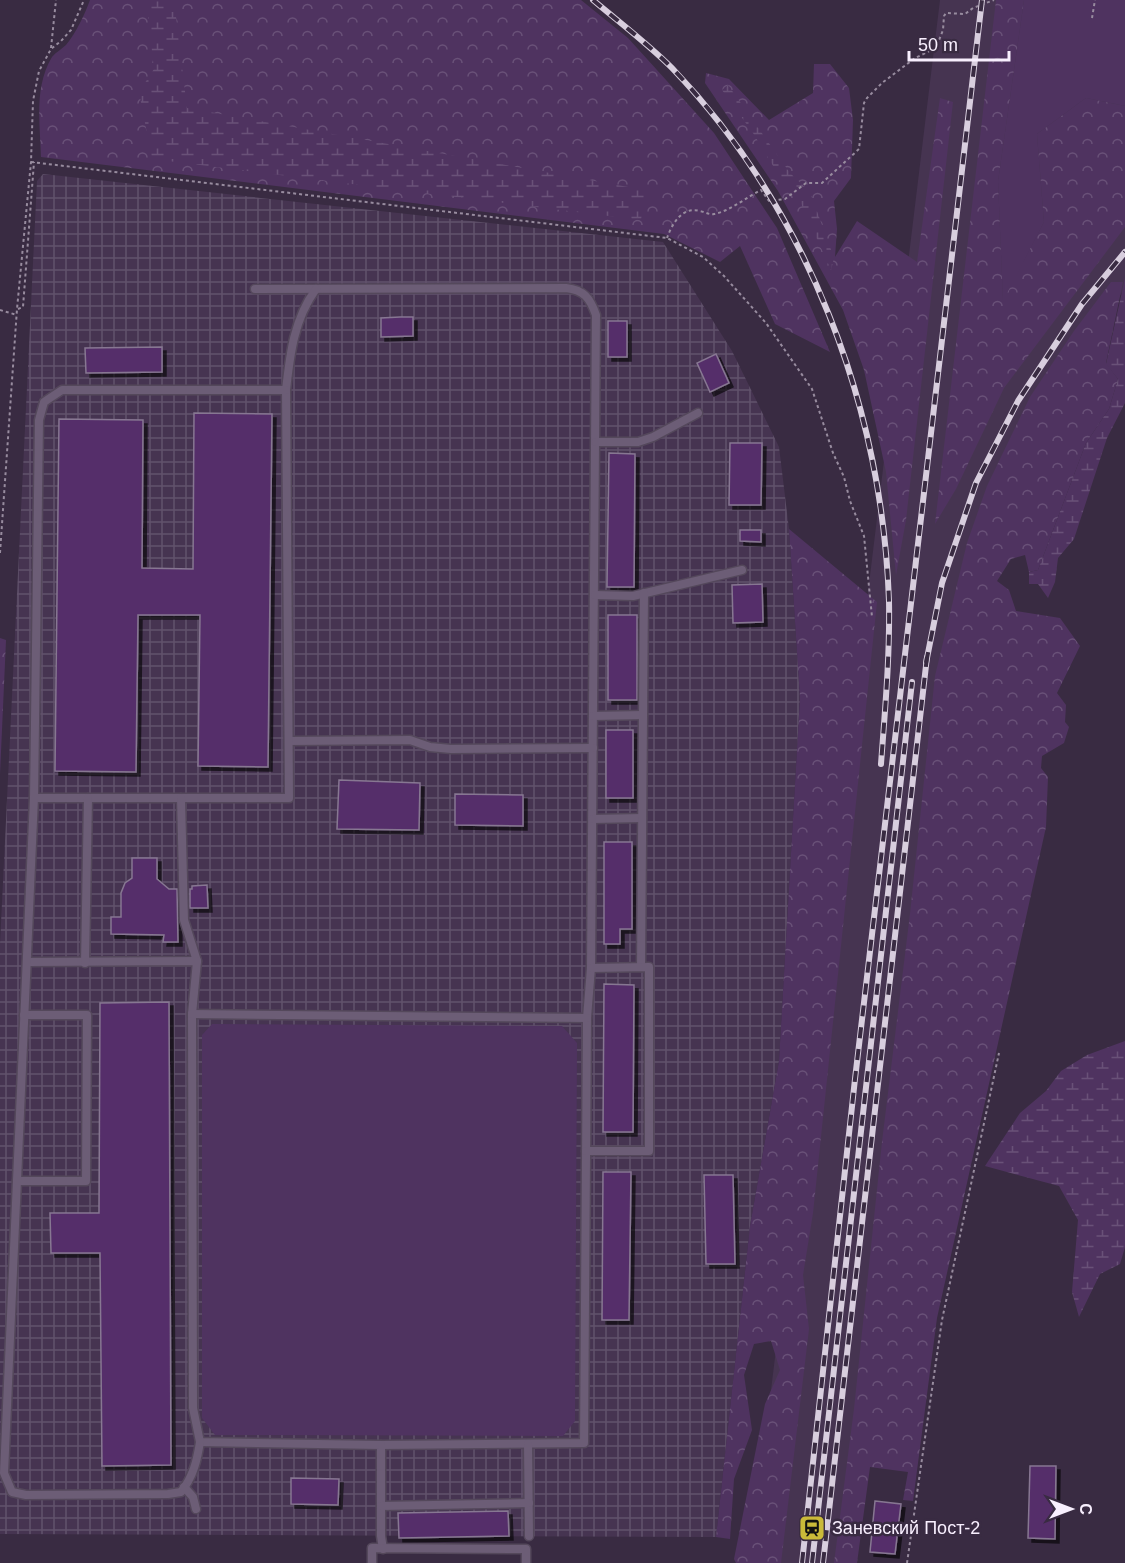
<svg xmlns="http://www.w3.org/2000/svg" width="1125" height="1563" font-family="Arial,sans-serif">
<defs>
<pattern id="industrial-grid" width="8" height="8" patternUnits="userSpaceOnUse" patternTransform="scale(1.5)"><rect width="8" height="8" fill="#463451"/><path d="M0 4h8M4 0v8" fill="none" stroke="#61526b"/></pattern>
<pattern id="forest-crowns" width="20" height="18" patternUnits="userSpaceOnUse" patternTransform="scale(1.5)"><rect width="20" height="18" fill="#4f3360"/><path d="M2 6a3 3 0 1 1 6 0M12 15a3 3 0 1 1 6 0" fill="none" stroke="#695178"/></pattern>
<pattern id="wetland-marsh" width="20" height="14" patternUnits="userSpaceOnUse" patternTransform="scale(1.5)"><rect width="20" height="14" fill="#4f3360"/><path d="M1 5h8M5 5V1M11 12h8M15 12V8" fill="none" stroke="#695178"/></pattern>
<filter id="shadow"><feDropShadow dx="4" dy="4" stdDeviation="0" flood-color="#0009"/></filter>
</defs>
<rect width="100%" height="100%" fill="#392b42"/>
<path fill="#463451" d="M940,0H1125V287L974,544L853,1563H750Z"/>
<path fill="url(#industrial-grid)" d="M43,174L663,242L732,351L779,447L789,529L800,698L779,1061L750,1226L716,1537L0,1534V944L37,181Z"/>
<g fill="#4f3360">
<path d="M1024,0H1125V106L1086,98L1037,134L1044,222L1003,303L998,181Z"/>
<path d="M212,1024L562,1026L577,1043L575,1421L563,1436L215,1435L202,1418V1035Z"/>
</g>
<g fill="url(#forest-crowns)">
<path d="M90,0H581L628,38L714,133L777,228L830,352L775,324L740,246L720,262L664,234L41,157C40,123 34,87 52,57C56,52 62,49 66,45C76,33 85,14 90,0Z"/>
<path d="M996,0H1024L998,181L1003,301L1044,222L1037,134L1086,98L1125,106V227L1004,388L956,489L935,524Z"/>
<path d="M814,64H830L849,88L853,120L851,178L834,201L837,229L835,257L857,221L917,262L940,98L953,102L906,520L896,575L886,472L864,370L843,310L778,191L705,83L706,73L729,79L769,120L813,93Z"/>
<path d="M1111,282H1123L1106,363L1118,379L1109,409L1086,443L1038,570L1029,572L1025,555L1011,559L997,581L1009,590L1016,611L1060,618L1080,646L1057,693L1066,705L1065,722L1069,727L1064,743L1042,756L1041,768L1048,777L1046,827L937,1318L913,1501L903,1500L908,1472L870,1467L857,1563H834L854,1409L882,1142L910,914L935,676L967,543L987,486L1030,397L1074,331Z"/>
<path d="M789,529L877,602L813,1213L803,1275L809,1329L781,1563H736L734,1559L765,1404L780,1370L771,1341L754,1344L744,1375L752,1430L734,1479L730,1539L716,1537L750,1226L779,1061L800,698Z"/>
<path d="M0,638L6,640L0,774Z"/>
</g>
<g fill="url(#wetland-marsh)">
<path d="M146,0H174L187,108L645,190L641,220L152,159L139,92L154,69Z"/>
<path d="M728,85L790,173L810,192L834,258L831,270L799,199L778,174L753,133L722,90Z"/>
<path d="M1125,278V403L1107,438L1074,539L1058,558L1055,582L1048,598L1038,584H1029V572L1038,570L1086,443L1109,409L1118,379L1106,364Z"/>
<path d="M1125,1041V1247L1120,1264L1100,1274L1079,1317L1072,1292L1078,1220L1059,1186L985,1166L1020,1113L1046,1091L1061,1071L1087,1055Z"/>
</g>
<g fill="#552f6a" stroke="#877792" stroke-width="1.5" filter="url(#shadow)">
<path d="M400,317H413V336L381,337V318Z"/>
<rect x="608" y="321" width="19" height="36"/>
<path d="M162,347V372L86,373L85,348Z"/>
<path d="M716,354L729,383L710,392L697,363Z"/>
<path d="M194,413L272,414L268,767L198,766L200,615H138L136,772L55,771L59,419L143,420L142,568L193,569Z"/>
<path d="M730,443H762L761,505H729Z"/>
<path d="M609,453L635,454L634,587H607Z"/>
<path d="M740,530H761V542L740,541Z"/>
<path d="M762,584L763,622L733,623L732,585Z"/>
<rect x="608" y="615" width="29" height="85"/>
<rect x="606" y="730" width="27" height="68"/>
<path d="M339,780L420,783L419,830L337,829Z"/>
<path d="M455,794L523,795V826L455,825Z"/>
<path d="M604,842H632V929H620V944H604Z"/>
<path d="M132,858H157V879L169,889H177L178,942H163L164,935L111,934V917H121V893L125,883L132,878Z"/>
<path d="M207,885L208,908H190V889H192V886Z"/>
<path d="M604,984L634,985L633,1132H603Z"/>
<path d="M169,1002L171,1465L102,1466L100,1253H51L50,1213H99L100,1003Z"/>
<path d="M603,1172H631L629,1320H602Z"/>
<path d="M704,1175H733L735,1264H706Z"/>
<path d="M1030,1466H1056L1055,1539L1028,1538Z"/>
<path d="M291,1478L339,1479L338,1505L291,1504Z"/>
<path d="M875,1501L901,1504L895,1554L870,1552Z"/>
<path d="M508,1511L509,1536L399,1538L398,1513Z"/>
</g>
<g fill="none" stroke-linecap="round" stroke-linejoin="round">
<defs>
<g id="lane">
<path d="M255,289L566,288C584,290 590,298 596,315L591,968L587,1018L584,1443L381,1445"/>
<path d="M596,442H638L653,437L698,413"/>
<path d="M595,595L633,596L742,570"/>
<path d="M593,716L643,715"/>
<path d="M289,741L410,740L430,747L451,749L593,748"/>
<path d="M34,798H289L286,390C290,354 294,319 316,289"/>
<path d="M181,798L184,920L197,961"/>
<path d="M593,819L642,818"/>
<path d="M28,962L197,961L192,1014L193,1408L200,1442L381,1445V1536L383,1549"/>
<path d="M85,963L88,798"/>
<path d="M641,967L644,593"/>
<path d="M192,1014L587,1018"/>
<path d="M586,1151H649V967L591,968"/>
<path d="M17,1181H86L87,1015H24"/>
<path d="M200,1442C197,1461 193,1477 181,1492L168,1494L26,1495L12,1492L4,1473L34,798L39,420L44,402L62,390H286"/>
<path d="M528,1444L529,1536"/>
<path d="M184,1487L193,1497L196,1509"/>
<path d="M381,1506L529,1503"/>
<path d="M372,1563V1548L526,1549V1563"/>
</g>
</defs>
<use href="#lane" stroke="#54485b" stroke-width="11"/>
<g stroke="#988c9f" stroke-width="2" stroke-dasharray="3 3" stroke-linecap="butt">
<path d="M1092,18L1095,0"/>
<path d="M51,48L56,0"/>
<path d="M31,162L667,238L703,257L724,276L766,323L812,389L833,453L844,477L850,501L864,536L872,617"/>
<path d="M667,238C672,224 682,206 700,211C705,212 709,215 714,214C730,211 747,197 761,190L769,201L785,199L806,183H822L859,149L864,103L867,98L882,83L915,58L936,48L943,30L944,16L946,13L965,14L973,8L994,0"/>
<path d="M18,309L23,307L34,162"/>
<path d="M0,310L17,315"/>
<path d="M0,553L17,309L31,162L33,101L39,71L51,49L61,41L71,30L84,0"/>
<path d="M907,1563L942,1320L999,1053"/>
</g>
<use href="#lane" stroke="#6c5d76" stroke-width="8"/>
<defs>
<g id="rail">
<path d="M593,0C619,22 648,44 672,68C808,210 882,406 889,601C890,656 885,710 881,764"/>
<path d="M926,663L942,583L976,483L1018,401L1082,304L1125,252"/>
<path d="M802,1563L855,1079L982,0"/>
<path d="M812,1563L912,682"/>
<path d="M823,1563L927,657"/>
</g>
</defs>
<use href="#rail" stroke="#d8cede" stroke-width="6"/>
<use href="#rail" stroke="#392b42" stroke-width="4" stroke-dasharray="11" stroke-linecap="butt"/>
</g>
<defs>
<symbol id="station-square" viewBox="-11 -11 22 22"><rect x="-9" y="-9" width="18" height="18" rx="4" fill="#caba39" stroke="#392b42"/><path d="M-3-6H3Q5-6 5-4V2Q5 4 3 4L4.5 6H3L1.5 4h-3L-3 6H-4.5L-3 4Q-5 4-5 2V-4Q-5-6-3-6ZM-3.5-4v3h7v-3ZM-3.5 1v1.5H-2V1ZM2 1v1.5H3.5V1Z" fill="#111"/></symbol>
</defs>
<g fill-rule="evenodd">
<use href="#station-square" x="797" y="1513" width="30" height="30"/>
</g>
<g text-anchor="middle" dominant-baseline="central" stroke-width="5" stroke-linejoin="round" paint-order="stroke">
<g font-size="18" fill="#f8effe" stroke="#392b42" text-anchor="start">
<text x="832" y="1528">Заневский Пост-2</text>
</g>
</g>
<g transform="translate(1071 1509) rotate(90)" stroke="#392b42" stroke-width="4.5" paint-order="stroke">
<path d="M0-4.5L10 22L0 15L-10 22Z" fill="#f8effe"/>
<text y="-9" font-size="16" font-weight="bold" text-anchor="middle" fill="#f8effe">С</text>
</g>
<path d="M909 51v9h100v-9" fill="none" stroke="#f8effe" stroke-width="3"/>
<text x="918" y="51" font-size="18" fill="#f8effe" stroke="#392b42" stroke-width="4.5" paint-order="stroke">50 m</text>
</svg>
